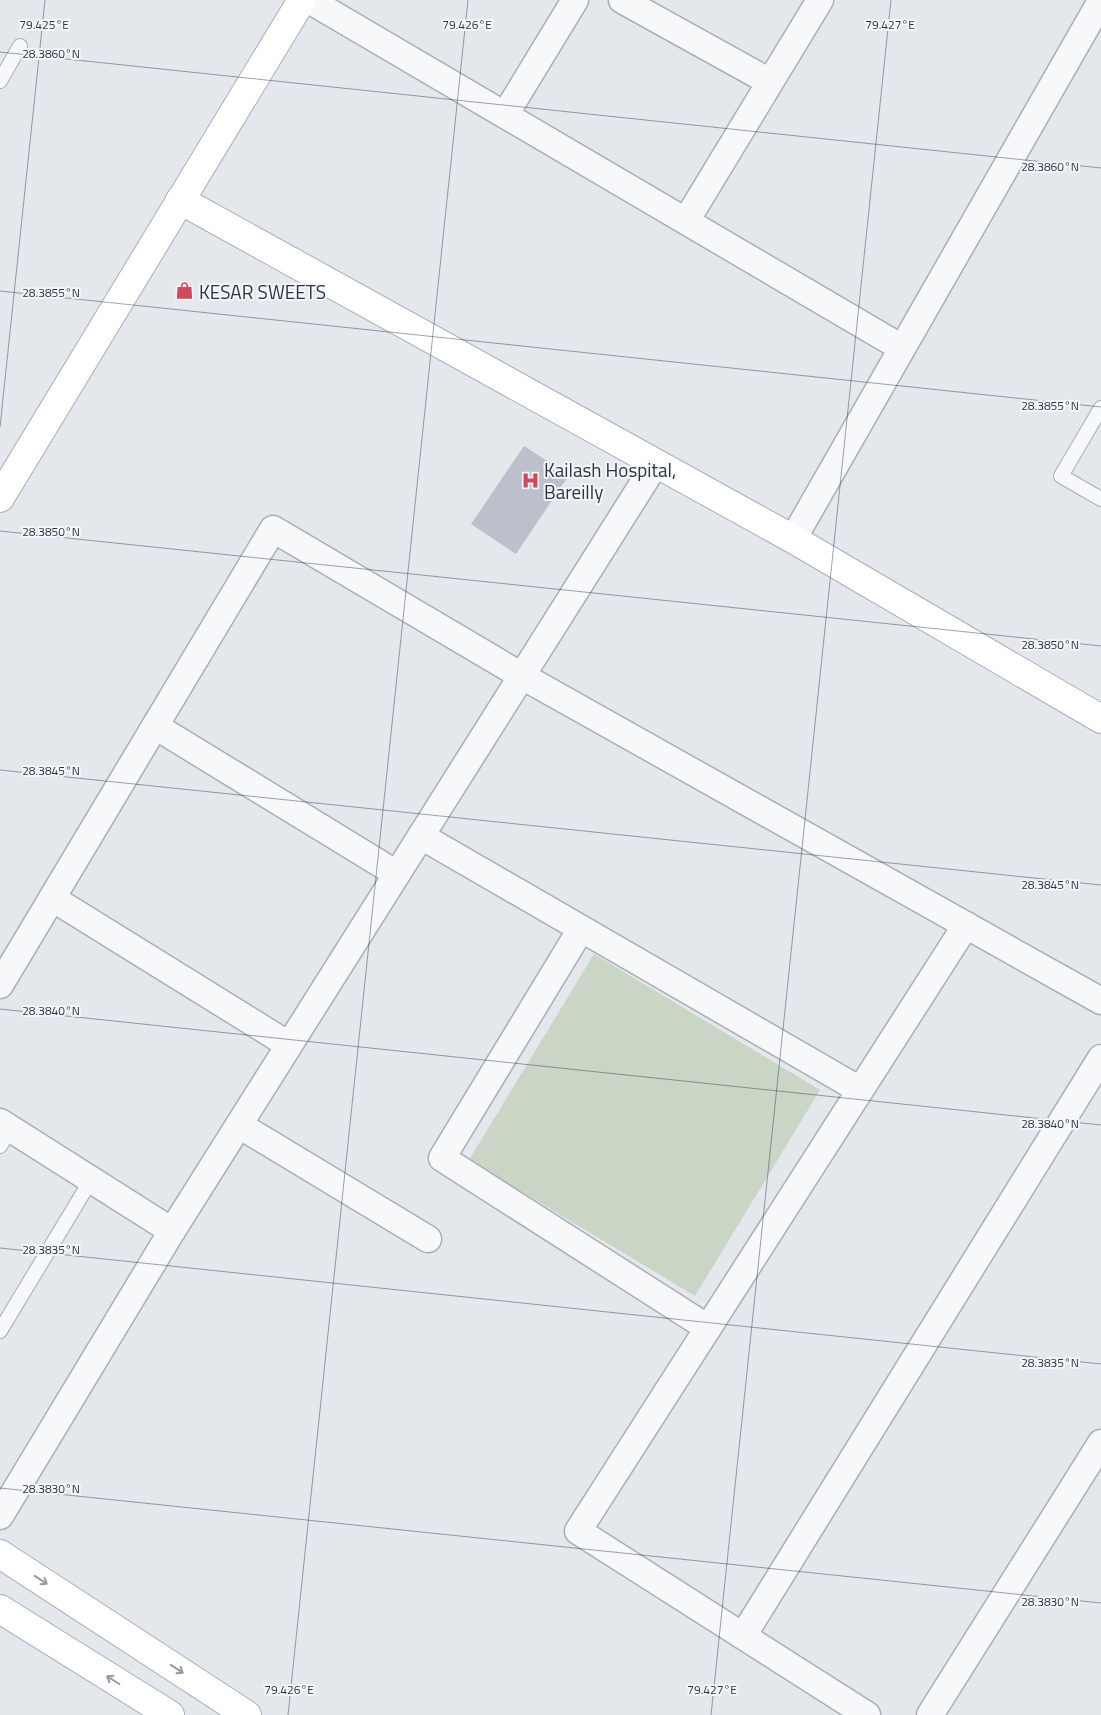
<svg xmlns="http://www.w3.org/2000/svg" width="1101" height="1715" font-family="'Titillium Web',sans-serif">
<rect width="100%" height="100%" fill="#e4e7ec"/>
<path fill="#c9d6c5" d="M594,954L820,1090L695,1296L469,1160Z"/>
<path fill="#bbc0ca" d="M524,446L569,475L516,554L471,524Z"/>
<g fill="none" stroke-linecap="round" stroke-linejoin="round">
<defs>
<g id="lane">
<path d="M0,81L20,46"/>
<path d="M1101,408L1061,476L1101,499"/>
<path d="M0,1146L10,1129"/>
<path d="M0,1331L91,1180"/>
</g>
<g id="street">
<path d="M309,0L902,348"/>
<path d="M622,0L770,82"/>
<path d="M505,115L575,0"/>
<path d="M686,221L820,0"/>
<path d="M793,539L1101,1"/>
<path d="M155,726L397,874"/>
<path d="M421,836L860,1090"/>
<path d="M52,898L289,1045"/>
<path d="M581,929L442,1158L708,1328"/>
<path d="M0,985L273,529L522,676L1101,1001"/>
<path d="M0,1122L172,1231"/>
<path d="M239,1125L428,1239"/>
<path d="M0,1516L172,1231L656,463"/>
<path d="M743,1636L1101,1058"/>
<path d="M867,1715L578,1531L966,925"/>
<path d="M930,1715L1101,1443"/>
</g>
<g id="secondary">
<path d="M180,200L793,539L1101,719"/>
<path d="M0,498L302,0"/>
<path d="M0,1554L247,1715"/>
<path d="M0,1609L170,1715"/>
</g>
</defs>
<use href="#lane" stroke="#a9aeb7" stroke-width="16"/>
<use href="#street" stroke="#a9aeb7" stroke-width="29"/>
<use href="#secondary" stroke="#a9aeb7" stroke-width="30"/>
<use href="#lane" stroke="#f7f8fa" stroke-width="14"/>
<use href="#street" stroke="#f7f8fa" stroke-width="26"/>
<use href="#secondary" stroke="#fff" stroke-width="28"/>
</g>
<defs><path id="oneway-shaft" d="M-6 0H5M1.5-3L5.5 0L1.5 3" fill="none" stroke-width="1.6" stroke-linecap="round" stroke-linejoin="round" transform="scale(1.25)"/></defs>
<g stroke="#959aa2">
<use href="#oneway-shaft" transform="translate(41 1580) rotate(33)"/>
<use href="#oneway-shaft" transform="translate(177 1669) rotate(33)"/>
<use href="#oneway-shaft" transform="translate(113 1680) rotate(-148)"/>
</g>
<path fill="none" stroke="#2b3445" stroke-width="1" stroke-opacity="0.45" d="M0,52L1101,168M0,291L1101,407M0,427L45,0M0,531L1101,646M0,770L1101,885M0,1009L1101,1125M0,1248L1101,1364M0,1488L1101,1603M288,1715L468,0M711,1715L891,0"/>
<defs>
<symbol id="shop-bare" viewBox="-9 -9 18 18"><path d="M-5-2.5h2.3a2.7 3.5 0 0 1 5.4 0H5L5.5 6h-11ZM-1.5-2.5h3a1.5 2.3 0 0 0-3 0Z" fill="#d1495b" stroke="#f4f6f9" stroke-width="2.5" paint-order="stroke"/></symbol>
<symbol id="hospital-bare" viewBox="-9 -9 18 18"><path d="M-5-5h3v3.5h4V-5h3V5h-3V1.5h-4V5h-3Z" fill="#d1495b" stroke="#f4f6f9" stroke-width="2.5" paint-order="stroke"/></symbol>
</defs>
<g fill-rule="evenodd">
<use href="#shop-bare" x="172" y="278" width="25" height="25"/>
<use href="#hospital-bare" x="518" y="468" width="25" height="25"/>
</g>
<g text-anchor="middle" dominant-baseline="central" stroke-width="4" stroke-linejoin="round" paint-order="stroke">
<g font-size="19" fill="#2b3445" stroke="#f4f6f9" text-anchor="start">
<text x="199" y="291">KESAR SWEETS</text>
<text x="544" y="469">Kailash Hospital,<tspan x="544" dy="22">Bareilly</tspan></text>
</g>
</g>
<g font-size="12" text-anchor="middle" fill="#2b3445" stroke="#f4f6f9" stroke-width="4" stroke-linejoin="round" paint-order="stroke">
<text x="44" y="29">79.425°E</text>
<text x="467" y="29">79.426°E</text>
<text x="890" y="29">79.427°E</text>
<text x="51" y="58">28.3860°N</text>
<text x="1050" y="171">28.3860°N</text>
<text x="51" y="297">28.3855°N</text>
<text x="1050" y="410">28.3855°N</text>
<text x="51" y="536">28.3850°N</text>
<text x="1050" y="649">28.3850°N</text>
<text x="51" y="775">28.3845°N</text>
<text x="1050" y="889">28.3845°N</text>
<text x="51" y="1015">28.3840°N</text>
<text x="1050" y="1128">28.3840°N</text>
<text x="51" y="1254">28.3835°N</text>
<text x="1050" y="1367">28.3835°N</text>
<text x="51" y="1493">28.3830°N</text>
<text x="1050" y="1606">28.3830°N</text>
<text x="289" y="1694">79.426°E</text>
<text x="712" y="1694">79.427°E</text>
</g>
</svg>
